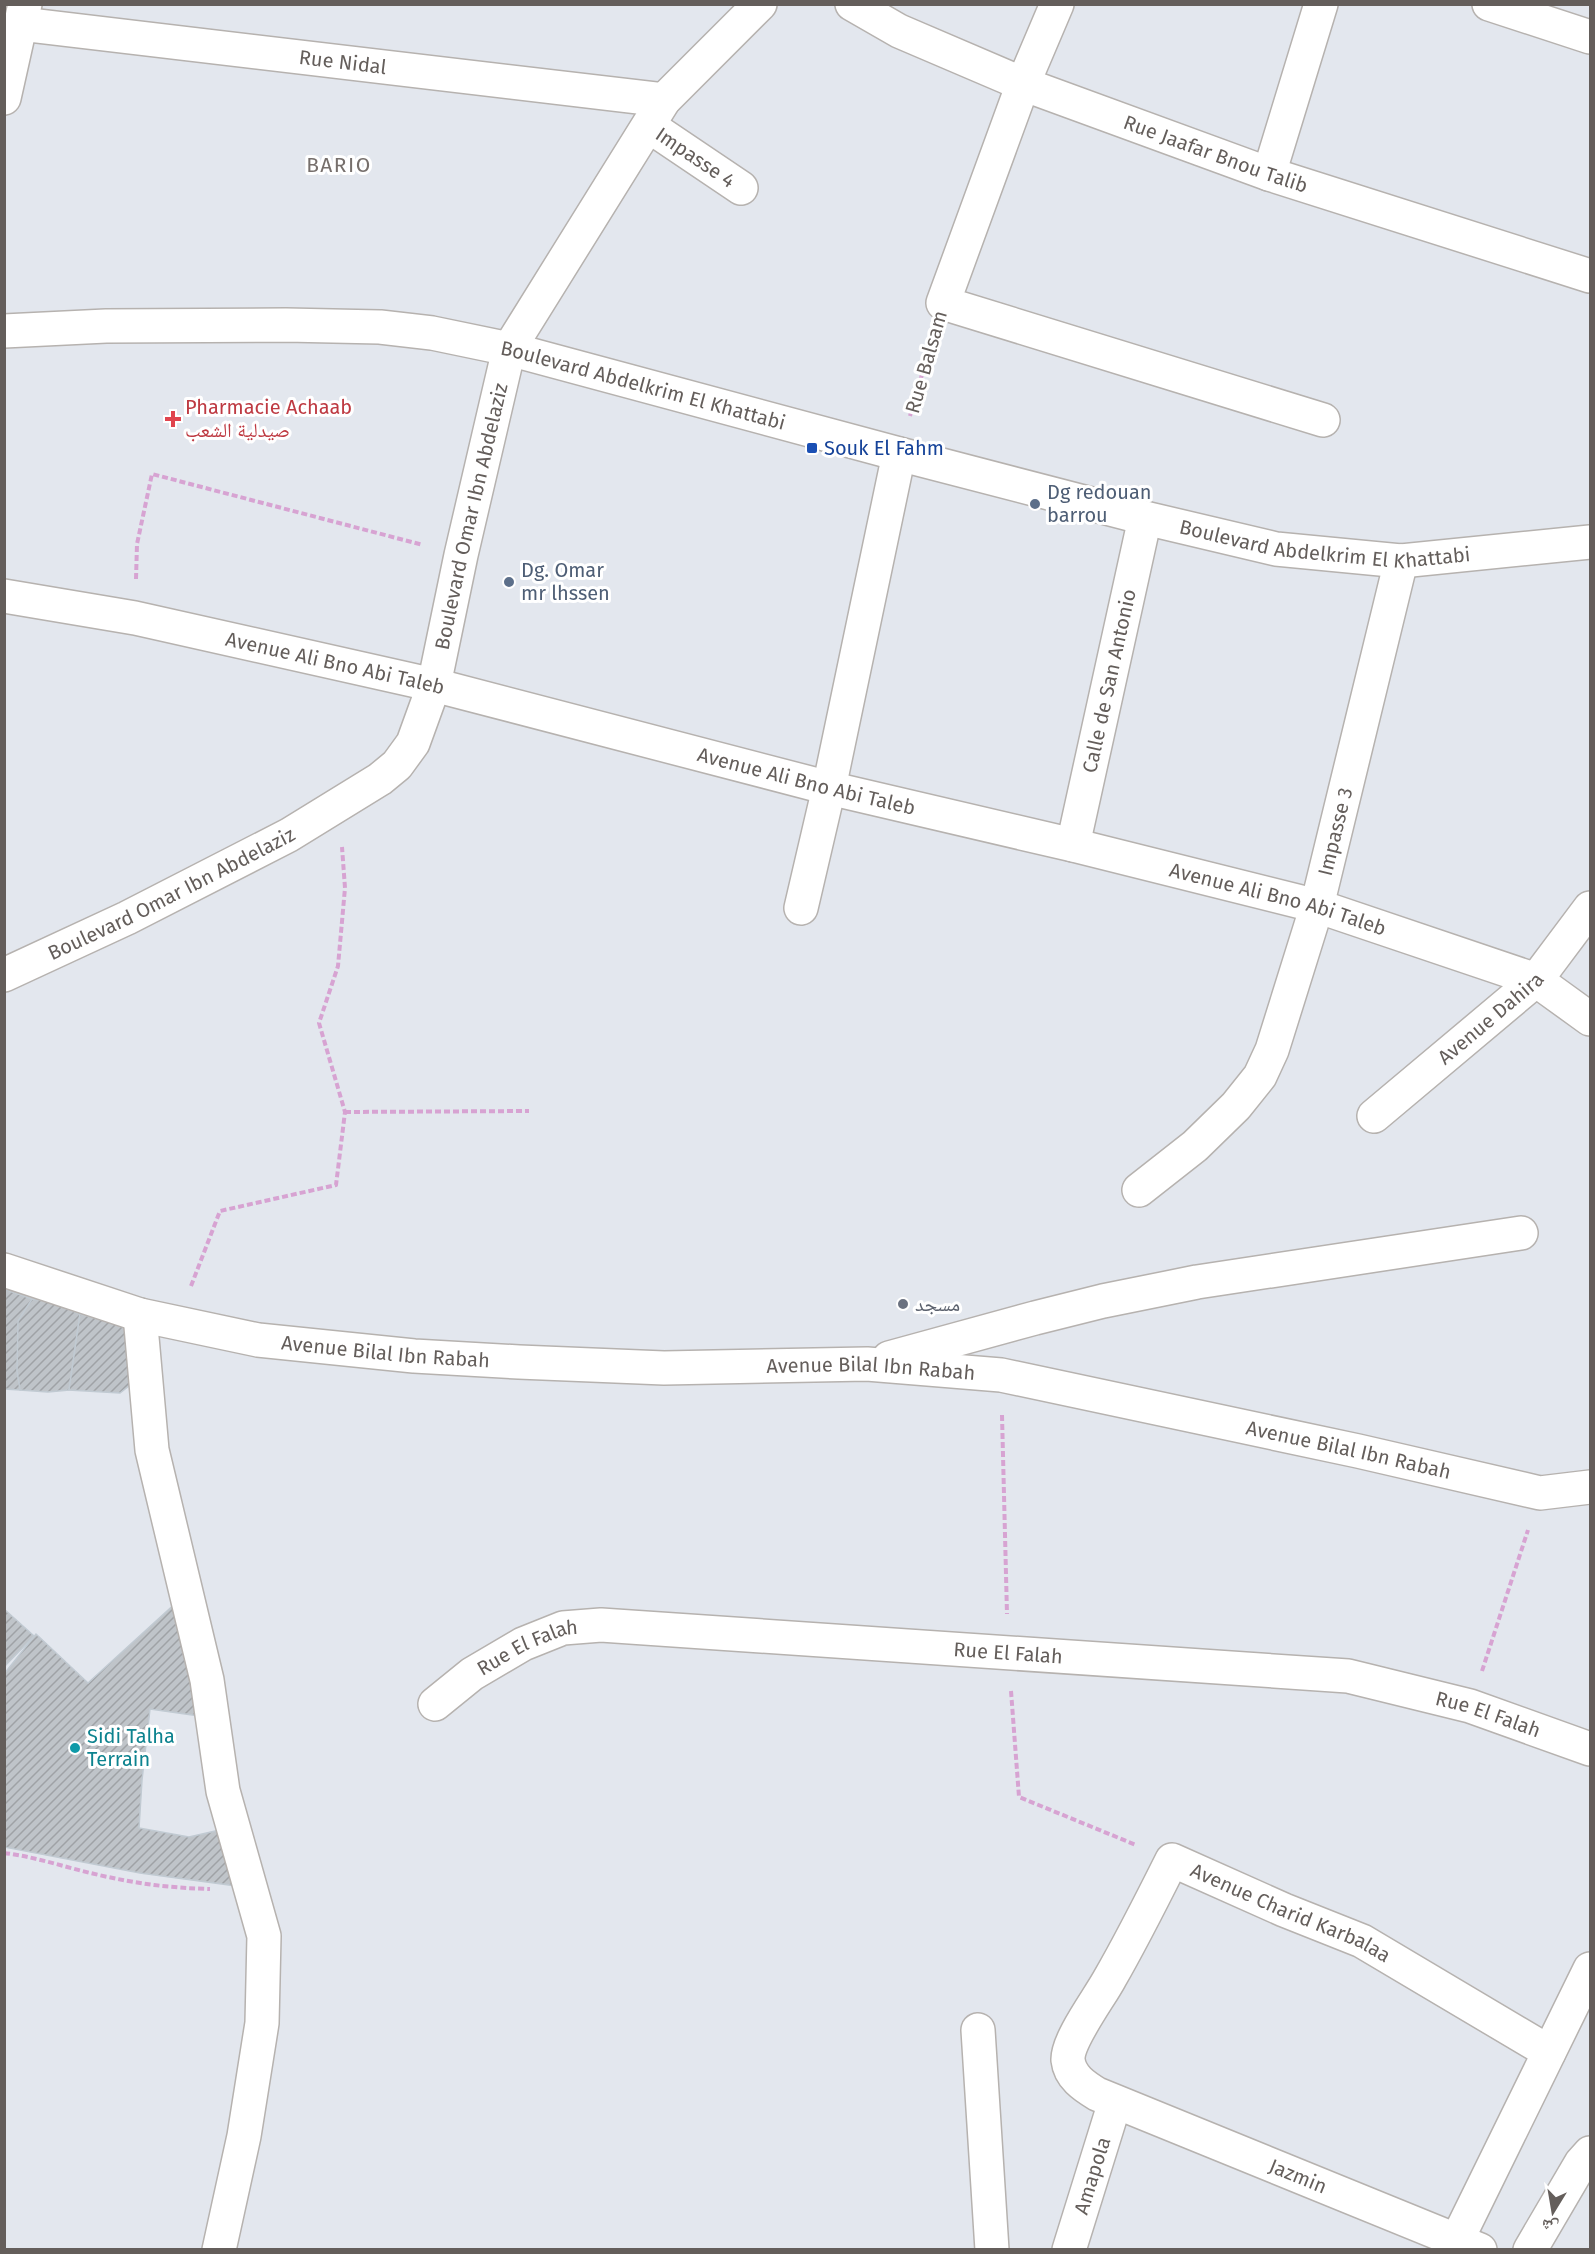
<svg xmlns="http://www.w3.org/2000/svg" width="1595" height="2254" font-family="'Fira Sans','Noto Naskh Arabic',sans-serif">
<defs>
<pattern id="building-hatch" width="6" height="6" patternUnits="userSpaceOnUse" patternTransform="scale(1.5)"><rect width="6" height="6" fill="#bfc4c9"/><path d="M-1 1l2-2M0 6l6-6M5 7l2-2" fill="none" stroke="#9fa2a6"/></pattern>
</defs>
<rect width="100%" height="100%" fill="#e3e7ee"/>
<g fill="url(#building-hatch)" stroke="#c1cad2" stroke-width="1.5">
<path d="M4,1289L32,1299L20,1390L4,1389Z"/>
<path d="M32,1299L50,1302L80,1314L69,1390L48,1392L20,1390L17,1371L18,1321Z"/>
<path d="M80,1314L130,1326L139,1378L120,1393L69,1390Z"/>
<path d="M177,1602L200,1716L150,1709L142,1780L139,1828L189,1837L220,1830L237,1886L140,1873L4,1847V1674L36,1634L88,1683Z"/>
<path d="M4,1609L34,1636L4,1667Z"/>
</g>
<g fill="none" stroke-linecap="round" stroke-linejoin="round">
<defs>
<g id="minor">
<path id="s1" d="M852,4L899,31L1023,84L1269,174L1590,276"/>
<path d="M1057,4L1023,84L943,303L1323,420"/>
<path d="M1489,4L1590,37"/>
<path id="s2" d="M21,24L664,100"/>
<path d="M4,98L25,4"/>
<path id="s3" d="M649,126L741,188"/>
<path d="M1269,174L1321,4"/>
<path id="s4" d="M4,596L135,618L434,685L829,788L1073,845L1317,906L1536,980L1590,1019"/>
<path id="s5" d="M1073,845L1145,518"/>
<path d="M801,908L829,788L899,454"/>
<path id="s6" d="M4,975L127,918L289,835L380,779L397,765L413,743L434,685L461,555L509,349L664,100L760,4"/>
<path id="s7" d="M1374,1116L1536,980L1590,908"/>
<path id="s8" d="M1139,1190L1195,1146L1236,1106L1260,1076L1272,1050L1317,906L1401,561"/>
<path id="s9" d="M4,1270L140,1315L258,1340L414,1356L519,1362L664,1368L867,1364L1001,1375L1358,1451L1540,1493L1590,1487"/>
<path d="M140,1315L152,1450L207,1680L223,1791L264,1936L262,2023L244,2136L219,2250"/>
<path d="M889,1358L1035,1318L1103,1301L1197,1282L1521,1233"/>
<path id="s10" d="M435,1704L472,1674L523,1644L563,1628L601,1625L1348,1676L1470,1706L1590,1749"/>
<path d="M978,2030L992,2250"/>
<path d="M1457,2240L1590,1969"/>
<path id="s11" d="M1069,2250L1115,2102"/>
<path id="s12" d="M1480,2250L1097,2094C1084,2086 1070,2077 1068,2060C1067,2040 1100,1997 1110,1978C1132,1940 1152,1900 1172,1860L1284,1910L1362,1941L1549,2052"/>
<path d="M1530,2250L1581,2163L1590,2153"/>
</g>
<g id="tertiary">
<path id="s13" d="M4,331L106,326L286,325L380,327L432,333L509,349L899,454L1145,518L1276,549L1401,561L1590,542"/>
</g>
</defs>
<use href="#minor" stroke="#b6b2af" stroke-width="36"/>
<use href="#tertiary" stroke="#b6b2af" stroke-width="36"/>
<g stroke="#d7a3d2" stroke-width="4" stroke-dasharray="6 3" stroke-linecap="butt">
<path d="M910,416L932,340"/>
<path d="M136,579L137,544L152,474L423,545"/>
<path d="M345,1112L529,1111"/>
<path d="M191,1286L220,1211L336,1185L345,1112L319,1023L338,966L345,888L342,847"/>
<path d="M1002,1415L1007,1614"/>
<path d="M1482,1671L1528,1530"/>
<path d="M1011,1691L1019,1797L1136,1845"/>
<path d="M4,1853C37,1857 67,1868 99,1875C138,1884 170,1888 210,1889"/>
</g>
<use href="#minor" stroke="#fff" stroke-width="33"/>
<use href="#tertiary" stroke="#fff" stroke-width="33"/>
</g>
<path fill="#e0444e" stroke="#fff" stroke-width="2" d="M170 410h6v6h6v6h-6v6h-6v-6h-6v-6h6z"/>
<rect fill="#1a4fb4" stroke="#fff" stroke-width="2" x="806" y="442" width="12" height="12" rx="3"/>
<g fill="#5c6f8a" stroke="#fff" stroke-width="2">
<circle cx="1035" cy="504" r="6"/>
<circle cx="509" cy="582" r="6"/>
</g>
<circle fill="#6b7280" stroke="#fff" stroke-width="2" cx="903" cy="1304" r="6"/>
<circle fill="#0f9aa8" stroke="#fff" stroke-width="2" cx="75" cy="1748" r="6"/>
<g text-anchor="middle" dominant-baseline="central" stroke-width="6" stroke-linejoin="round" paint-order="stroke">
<g font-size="20" fill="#645e5b" stroke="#fff">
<text stroke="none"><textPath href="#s2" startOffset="324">Rue Nidal</textPath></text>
<text stroke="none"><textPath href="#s1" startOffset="394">Rue Jaafar Bnou Talib</textPath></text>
<text stroke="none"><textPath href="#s3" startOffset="56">Impasse 4</textPath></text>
<text transform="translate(926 362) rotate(-74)">Rue Balsam</text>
<text stroke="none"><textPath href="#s13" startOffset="646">Boulevard Abdelkrim El Khattabi</textPath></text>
<text stroke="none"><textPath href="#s6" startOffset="708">Boulevard Omar Ibn Abdelaziz</textPath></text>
<text stroke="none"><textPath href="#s13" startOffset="1348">Boulevard Abdelkrim El Khattabi</textPath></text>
<text stroke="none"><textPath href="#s4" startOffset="338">Avenue Ali Bno Abi Taleb</textPath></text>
<text stroke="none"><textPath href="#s5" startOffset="168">Calle de San Antonio</textPath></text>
<text stroke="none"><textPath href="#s4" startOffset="824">Avenue Ali Bno Abi Taleb</textPath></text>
<text stroke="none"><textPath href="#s8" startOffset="423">Impasse 3</textPath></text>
<text stroke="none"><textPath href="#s6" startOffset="186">Boulevard Omar Ibn Abdelaziz</textPath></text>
<text stroke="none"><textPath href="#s4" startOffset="1310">Avenue Ali Bno Abi Taleb</textPath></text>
<text stroke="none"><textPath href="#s7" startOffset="152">Avenue Dahira</textPath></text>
<text stroke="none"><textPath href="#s9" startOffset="392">Avenue Bilal Ibn Rabah</textPath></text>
<text stroke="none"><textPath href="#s9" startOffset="878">Avenue Bilal Ibn Rabah</textPath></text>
<text stroke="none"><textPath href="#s9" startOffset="1364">Avenue Bilal Ibn Rabah</textPath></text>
<text stroke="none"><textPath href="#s10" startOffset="110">Rue El Falah</textPath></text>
<text stroke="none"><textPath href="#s10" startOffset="596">Rue El Falah</textPath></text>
<text stroke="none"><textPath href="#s10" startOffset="1082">Rue El Falah</textPath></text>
<text stroke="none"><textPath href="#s12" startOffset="816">Avenue Charid Karbalaa</textPath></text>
<text stroke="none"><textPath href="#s11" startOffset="78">Amapola</textPath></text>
<text transform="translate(1298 2176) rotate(22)">Jazmin</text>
</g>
<g font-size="20" fill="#be3a42" stroke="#fff" text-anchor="start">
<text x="185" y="407">Pharmacie Achaab<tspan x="185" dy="23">صيدلية الشعب</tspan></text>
</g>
<g font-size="20" fill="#164399" stroke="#fff" text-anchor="start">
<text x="824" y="448">Souk El Fahm</text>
</g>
<g font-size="20" fill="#4e5e75" stroke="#fff" text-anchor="start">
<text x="1047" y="492">Dg redouan<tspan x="1047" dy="23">barrou</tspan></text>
<text x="521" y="570">Dg. Omar<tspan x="521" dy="23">mr lhssen</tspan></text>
</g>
<g font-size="20" fill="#5b616d" stroke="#fff" text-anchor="start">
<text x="915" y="1304">مسجد</text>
</g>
<g font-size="20" fill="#0d838f" stroke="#fff" text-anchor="start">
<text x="87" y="1736">Sidi Talha<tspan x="87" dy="23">Terrain</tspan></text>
</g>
<g font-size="21" letter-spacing="1.5" fill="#766f6c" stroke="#fff">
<text x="339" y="165">BARIO</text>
</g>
</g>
<rect width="1595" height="2254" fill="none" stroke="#645e5b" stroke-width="12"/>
<g transform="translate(1553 2212) rotate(191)" stroke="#ffffff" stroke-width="4.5" paint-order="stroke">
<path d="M0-4.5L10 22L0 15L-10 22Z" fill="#645e5b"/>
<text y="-9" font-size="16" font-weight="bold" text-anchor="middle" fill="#645e5b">ش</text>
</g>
</svg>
